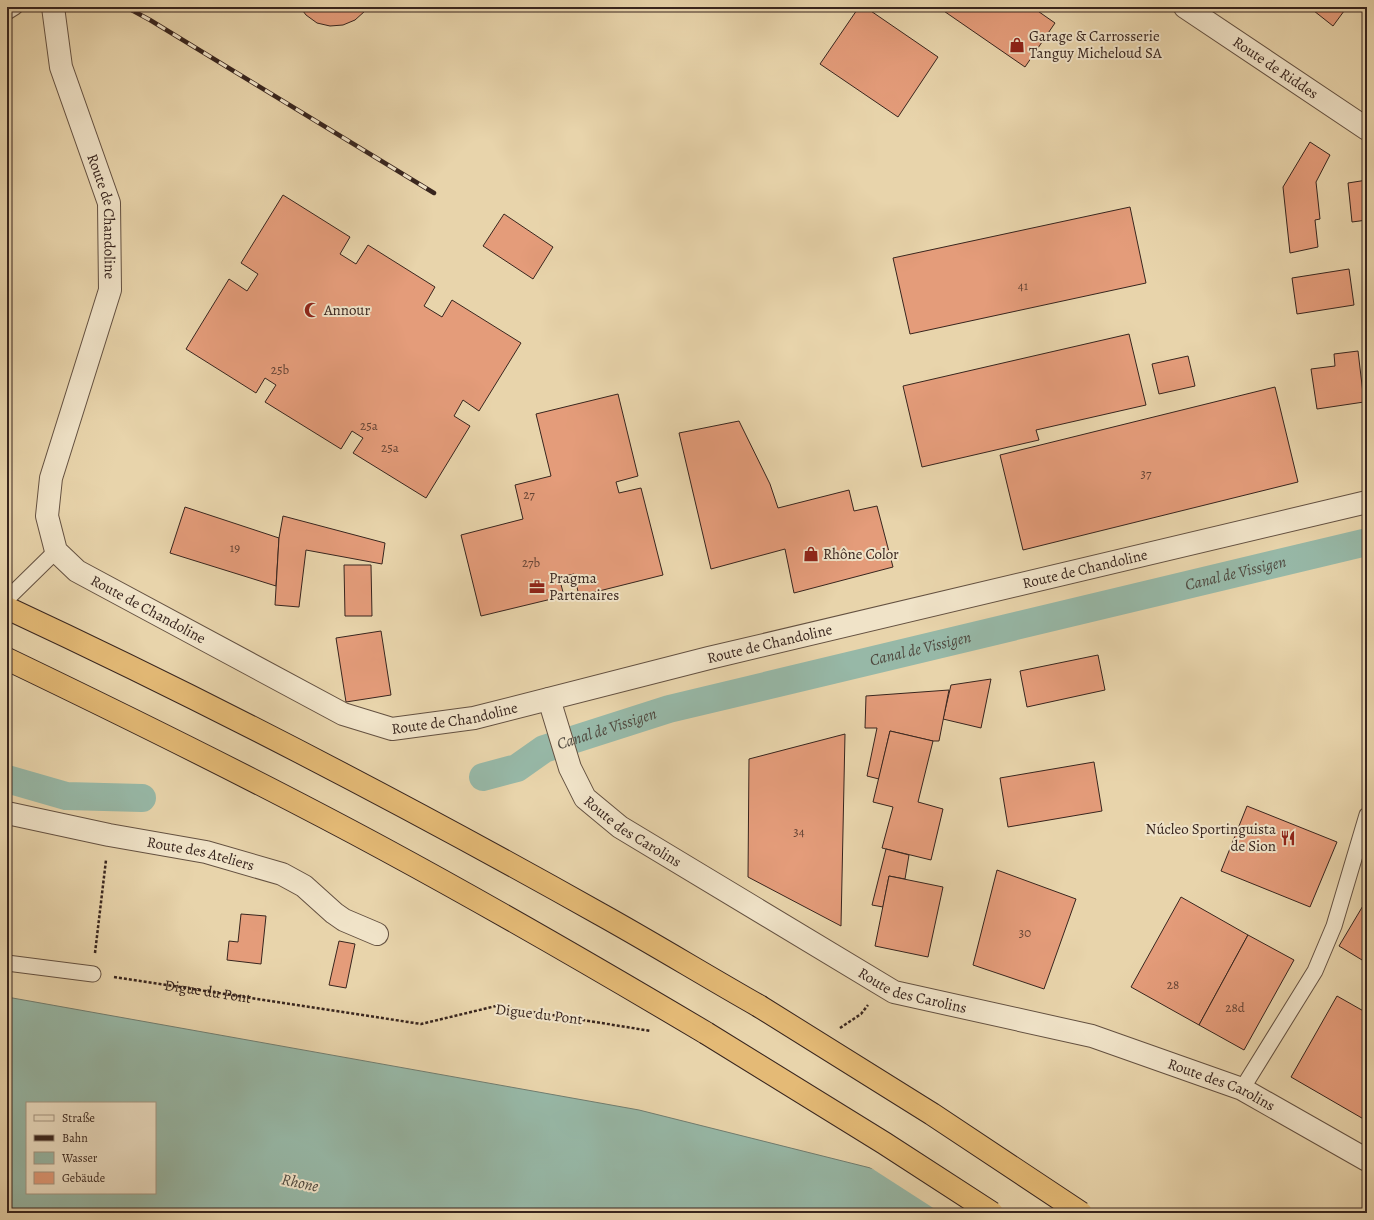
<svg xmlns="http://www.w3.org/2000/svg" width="1374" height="1220" font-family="Alegreya,serif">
<rect width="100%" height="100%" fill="#e8d4ab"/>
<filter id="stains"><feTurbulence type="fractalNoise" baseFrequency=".005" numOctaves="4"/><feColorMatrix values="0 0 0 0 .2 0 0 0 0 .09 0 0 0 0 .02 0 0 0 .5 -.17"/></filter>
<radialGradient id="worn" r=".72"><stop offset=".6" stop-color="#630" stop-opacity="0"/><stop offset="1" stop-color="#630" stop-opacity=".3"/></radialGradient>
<path fill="#97b8a7" stroke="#717d70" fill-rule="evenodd" d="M7,997L639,1110L1050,1213H7ZM27,1103H155V1193H27Z"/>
<path fill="#e8d4ab" d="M865,1164L1050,1211L1052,1213H941Z"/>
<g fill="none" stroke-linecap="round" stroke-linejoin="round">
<g stroke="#97b8a7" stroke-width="28">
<path id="s1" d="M483,777L517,768L544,749L669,709L1367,542"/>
<path d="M7,779L66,796L142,798"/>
</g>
</g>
<g fill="#e49c7a" stroke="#38251e">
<path d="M300,7H366L365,11L355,20L343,25L330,26L317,23L306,15Z"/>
<path d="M859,7H865L938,57L898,117L820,64Z"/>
<path d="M938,7H1032L1055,23L1025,67Z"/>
<path d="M1309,7H1347L1333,26Z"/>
<path d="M1310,142L1330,155L1316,182L1320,219L1315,220L1318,247L1290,253L1283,187Z"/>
<path d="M1367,180V220L1352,222L1348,183Z"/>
<path d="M283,195L350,237L340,254L356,264L368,245L435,287L424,306L442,317L452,300L521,343L479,411L463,400L454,416L470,426L426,498L353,453L363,438L352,431L341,449L265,402L276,385L265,378L256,393L186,349L229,279L247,291L258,274L241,263Z"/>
<path d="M1130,207L1146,283L910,334L893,258Z"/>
<path d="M504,214L553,247L533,279L483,246Z"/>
<path d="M1349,269L1354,305L1297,314L1292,278Z"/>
<path d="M1129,334L1146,405L1036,430L1039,440L922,467L903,386Z"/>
<path d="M1358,351L1364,402L1317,409L1311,369L1335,366L1334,354Z"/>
<path d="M1188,356L1195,386L1159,394L1152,364Z"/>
<path d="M1275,387L1298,482L1023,550L1000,455Z"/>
<path d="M618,394L638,476L616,482L619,493L641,488L663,575L579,596L574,574L559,577L564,596L481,616L461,535L523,519L515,485L551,476L536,414Z"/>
<path d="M739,421L770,484L778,508L849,490L854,511L877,506L893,567L794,593L785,549L711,569L679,433Z"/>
<path d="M185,507L279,538L276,586L170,553Z"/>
<path d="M283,516L385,543L382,564L306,550L299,607L275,605L279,538Z"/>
<path d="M344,565H371L372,616H345Z"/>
<path d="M381,631L391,695L346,702L336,638Z"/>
<path d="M1098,655L1105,690L1027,707L1020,671Z"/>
<path d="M991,679L981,728L943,719L951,685Z"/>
<path d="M949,690L939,741H933L890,731L879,779L867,776L877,728H865L866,696Z"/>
<path d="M890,731L933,741L918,802L943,809L931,860L882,848L893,807L873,802Z"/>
<path d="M845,734L841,926L748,877L749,759Z"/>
<path d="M1094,762L1102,811L1008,827L1000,778Z"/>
<path d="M1247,806L1337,842L1310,907L1221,871Z"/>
<path d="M886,849L909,855L905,879L889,876L883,907L872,905Z"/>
<path d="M997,870L1076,899L1044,989L973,965Z"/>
<path d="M889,876L943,887L928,957L875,946Z"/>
<path d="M1181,897L1248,935L1199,1025L1131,987Z"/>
<path d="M1367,899V963L1339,946Z"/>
<path d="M241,914L266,916L261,964L227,960L229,941L238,942Z"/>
<path d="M1248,935L1294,960L1244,1050L1199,1025Z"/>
<path d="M339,941L355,944L346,988L329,985Z"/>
<path d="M1337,996L1367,1013V1033L1363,1039L1367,1041V1121L1291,1077Z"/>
</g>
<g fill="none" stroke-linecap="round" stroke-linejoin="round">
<defs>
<g id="service">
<path d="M7,12L15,7"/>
<path d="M7,599L56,551"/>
<path d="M7,963L93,974"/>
<path d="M1242,1089L1315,971L1334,926L1367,815"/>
</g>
<g id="minor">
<path id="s3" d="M53,7L61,67L109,203L110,290L51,478L47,516L56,551L77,571L343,714L392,729L474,718L709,658L1367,502"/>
<path id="s4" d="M549,699L570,768L585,798L620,827L894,992L1092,1036L1242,1089L1367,1160"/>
<path id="s5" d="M7,813L109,835L206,852L282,874L304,886L334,913L344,920L377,934"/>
</g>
<g id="tertiary">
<path id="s6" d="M1185,7L1367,129"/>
</g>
<g id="motorway">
<path d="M7,608C209,702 406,805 600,914C654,944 706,976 759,1006"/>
<path d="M7,659C134,720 260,782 384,849C493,908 600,970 706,1033"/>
</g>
</defs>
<use href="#service" stroke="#645141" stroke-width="17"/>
<use href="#minor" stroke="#645141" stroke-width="24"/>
<use href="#tertiary" stroke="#645141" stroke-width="24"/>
<use href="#motorway" stroke="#38251e" stroke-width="24"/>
<g stroke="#38251e" stroke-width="2.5" stroke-dasharray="3 2" stroke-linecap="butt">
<path d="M95,953L106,860"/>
<path id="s2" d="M114,977L421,1024L496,1006L651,1031"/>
<path d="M840,1028L861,1014L868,1005"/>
</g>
<use href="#service" stroke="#f0e3c8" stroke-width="15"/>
<use href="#minor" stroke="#f0e3c8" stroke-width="22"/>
<use href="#tertiary" stroke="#f0e3c8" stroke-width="22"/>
<use href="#motorway" stroke="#e4ba76" stroke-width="22"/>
<defs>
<path id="rail" d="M126,7L150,20L434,193"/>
</defs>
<use href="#rail" stroke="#38251e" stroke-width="4.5"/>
<use href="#rail" stroke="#f0e3c8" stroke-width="3" stroke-dasharray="9" stroke-linecap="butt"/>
<defs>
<g id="motorway-bridge">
<path d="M759,1006L932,1114L1081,1213"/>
<path d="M706,1033L884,1143L992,1213"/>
</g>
</defs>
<use href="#motorway-bridge" stroke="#38251e" stroke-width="24" stroke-linecap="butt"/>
<use href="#motorway-bridge" stroke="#e4ba76" stroke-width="22"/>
</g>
<defs>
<symbol id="shop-bare" viewBox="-9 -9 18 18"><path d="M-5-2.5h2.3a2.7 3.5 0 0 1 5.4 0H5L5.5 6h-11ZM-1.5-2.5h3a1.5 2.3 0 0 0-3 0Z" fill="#8f2418" stroke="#f0e3c8" stroke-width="2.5" paint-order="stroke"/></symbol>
<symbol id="mosque-bare" viewBox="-9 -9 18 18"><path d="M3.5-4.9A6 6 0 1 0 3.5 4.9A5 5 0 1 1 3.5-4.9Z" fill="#8f2418" stroke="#f0e3c8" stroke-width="2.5" paint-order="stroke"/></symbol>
<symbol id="office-bare" viewBox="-9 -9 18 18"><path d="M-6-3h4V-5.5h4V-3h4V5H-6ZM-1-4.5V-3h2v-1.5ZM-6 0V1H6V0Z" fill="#8f2418" stroke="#f0e3c8" stroke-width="2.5" paint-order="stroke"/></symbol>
<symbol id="restaurant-bare" viewBox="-9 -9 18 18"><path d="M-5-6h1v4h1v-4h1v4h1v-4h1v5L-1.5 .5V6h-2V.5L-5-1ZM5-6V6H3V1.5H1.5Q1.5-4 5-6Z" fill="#8f2418" stroke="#f0e3c8" stroke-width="2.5" paint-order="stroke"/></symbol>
</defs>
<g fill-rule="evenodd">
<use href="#shop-bare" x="1006" y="34" width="22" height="22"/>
<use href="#mosque-bare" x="301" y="299" width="22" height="22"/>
<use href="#shop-bare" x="800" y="543" width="22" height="22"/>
<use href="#office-bare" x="526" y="576" width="22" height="22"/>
<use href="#restaurant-bare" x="1277" y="827" width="22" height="22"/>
</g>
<g text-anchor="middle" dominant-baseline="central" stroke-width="4" stroke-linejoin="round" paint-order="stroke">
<g font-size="13" fill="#634335">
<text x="1023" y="285">41</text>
<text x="280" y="369">25b</text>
<text x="369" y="425">25a</text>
<text x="390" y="447">25a</text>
<text x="1146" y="473">37</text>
<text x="529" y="494">27</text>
<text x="235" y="547">19</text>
<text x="531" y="562">27b</text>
<text x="799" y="831">34</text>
<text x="1025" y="932">30</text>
<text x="1173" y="984">28</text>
<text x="1235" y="1007">28d</text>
</g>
<g font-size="15" fill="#38251e" stroke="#f0e3c8" text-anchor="start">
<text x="1029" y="36">Garage &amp; Carrosserie<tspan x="1029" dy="17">Tanguy Micheloud SA</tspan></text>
<text x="324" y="310">Annour</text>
<text x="823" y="554">Rhône Color</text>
<text x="549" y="578">Pragma<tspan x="549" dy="17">Partenaires</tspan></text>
<text x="1276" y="829" text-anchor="end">Núcleo Sportinguista<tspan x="1276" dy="17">de Sion</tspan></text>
</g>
<g font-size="15" fill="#38251e" stroke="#f0e3c8">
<text stroke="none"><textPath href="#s6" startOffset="109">Route de Riddes</textPath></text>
<text stroke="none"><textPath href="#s3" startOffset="217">Route de Chandoline</textPath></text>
<text stroke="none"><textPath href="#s3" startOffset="1657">Route de Chandoline</textPath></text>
<text stroke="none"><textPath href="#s3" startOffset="673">Route de Chandoline</textPath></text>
<text stroke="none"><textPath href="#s3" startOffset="1333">Route de Chandoline</textPath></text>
<text stroke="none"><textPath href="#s3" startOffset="1009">Route de Chandoline</textPath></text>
<text stroke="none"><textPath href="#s4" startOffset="164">Route des Carolins</textPath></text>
<text stroke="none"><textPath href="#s5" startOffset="198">Route des Ateliers</textPath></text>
<text stroke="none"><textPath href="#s4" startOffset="488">Route des Carolins</textPath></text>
<text stroke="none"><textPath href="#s2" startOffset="95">Digue du Pont</textPath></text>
<text transform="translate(539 1014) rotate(7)">Digue du Pont</text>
<text stroke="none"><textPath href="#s4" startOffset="812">Route des Carolins</textPath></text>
</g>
<g font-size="16" font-style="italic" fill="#504a40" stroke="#f0e3c8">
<text stroke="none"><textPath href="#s1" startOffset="782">Canal de Vissigen</textPath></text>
<text stroke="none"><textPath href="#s1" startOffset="458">Canal de Vissigen</textPath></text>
<text stroke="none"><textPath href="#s1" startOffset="134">Canal de Vissigen</textPath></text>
<text transform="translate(300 1183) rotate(12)">Rhone</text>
</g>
</g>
<rect width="1374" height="1220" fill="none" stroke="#e8d4ab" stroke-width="24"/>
<rect x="8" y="8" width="1358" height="1204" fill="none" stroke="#38251e" stroke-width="2"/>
<rect x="12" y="12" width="1350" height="1196" fill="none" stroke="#38251e"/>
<rect x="26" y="1102" width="130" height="92" fill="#f0e3c8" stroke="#a69784"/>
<rect x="34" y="1115" width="20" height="6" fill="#f0e3c8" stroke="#a69784"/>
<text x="62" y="1122" font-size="12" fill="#38251e">Straße</text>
<rect x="34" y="1135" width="20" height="6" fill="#38251e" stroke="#a69784"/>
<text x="62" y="1142" font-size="12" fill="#38251e">Bahn</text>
<rect x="34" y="1152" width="20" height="12" fill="#97b8a7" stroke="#a69784"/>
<text x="62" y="1162" font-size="12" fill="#38251e">Wasser</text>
<rect x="34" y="1172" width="20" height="12" fill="#e49c7a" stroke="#a69784"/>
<text x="62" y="1182" font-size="12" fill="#38251e">Gebäude</text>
<rect width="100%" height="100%" filter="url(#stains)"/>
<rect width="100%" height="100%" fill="url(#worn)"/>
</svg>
